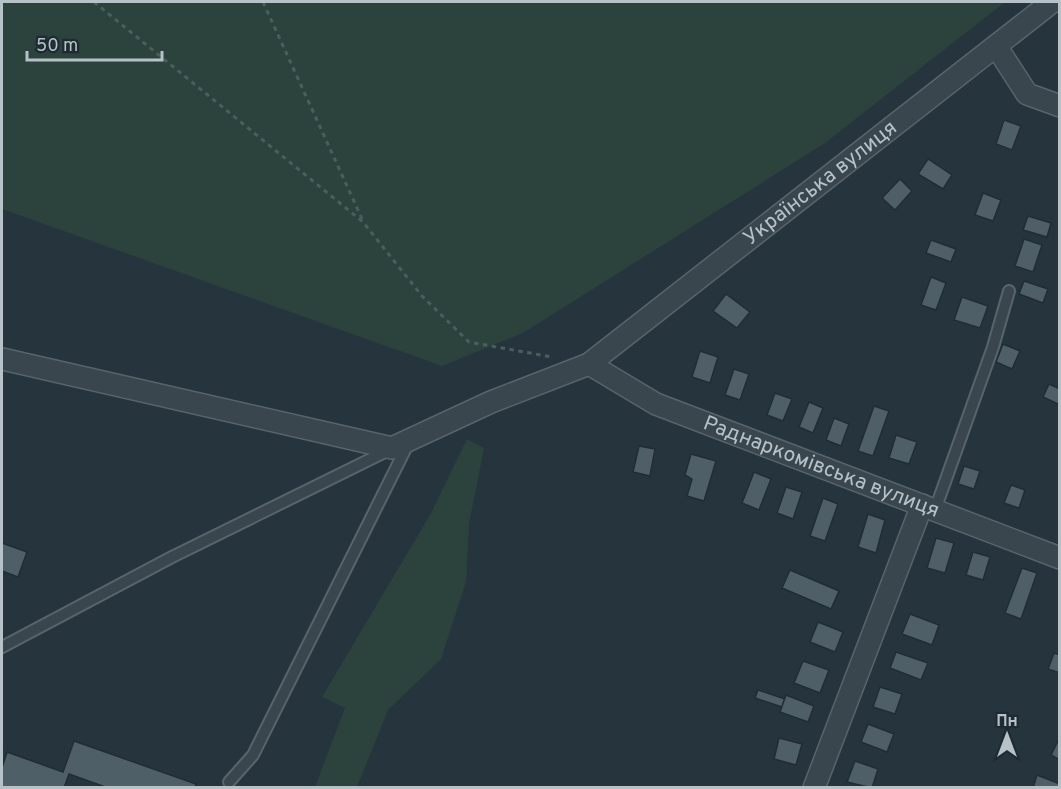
<svg xmlns="http://www.w3.org/2000/svg" width="1061" height="789" font-family="Overpass,sans-serif">
<rect width="100%" height="100%" fill="#26353d"/>
<g fill="#2b423d">
<path d="M2,2H1005L825,143L523,333L442,366L2,209Z"/>
<path d="M467,439L484,448L469,524L466,582L441,659L388,710L357,787H315L345,708L322,697L430,515Z"/>
</g>
<g fill="#4f5f68" stroke="#212d34" stroke-width="1.5">
<path d="M1004,120L1021,126L1012,150L996,144Z"/>
<path d="M928,159L952,175L943,189L918,174Z"/>
<path d="M900,179L912,191L895,210L882,198Z"/>
<path d="M983,193L1001,200L993,221L975,215Z"/>
<path d="M1028,216L1051,223L1047,237L1023,230Z"/>
<path d="M1024,239L1042,245L1033,272L1015,266Z"/>
<path d="M931,240L956,249L951,262L926,253Z"/>
<path d="M931,277L946,283L936,310L921,305Z"/>
<path d="M1024,281L1048,289L1043,303L1019,294Z"/>
<path d="M726,294L750,312L737,328L713,311Z"/>
<path d="M962,297L988,306L980,328L954,320Z"/>
<path d="M1003,344L1020,351L1012,369L996,362Z"/>
<path d="M700,351L718,357L710,383L692,377Z"/>
<path d="M734,369L749,374L740,400L725,395Z"/>
<path d="M1049,384L1060,389V405L1043,397Z"/>
<path d="M775,393L792,399L783,421L767,415Z"/>
<path d="M809,402L823,408L813,433L799,427Z"/>
<path d="M874,406L889,411L873,456L858,451Z"/>
<path d="M834,418L849,424L841,446L826,440Z"/>
<path d="M896,435L917,442L909,464L889,458Z"/>
<path d="M639,446L655,449L650,476L633,472Z"/>
<path d="M691,454L716,461L704,501L687,496L692,479L685,475Z"/>
<path d="M964,466L980,471L974,489L958,484Z"/>
<path d="M754,472L771,479L759,510L742,503Z"/>
<path d="M1011,485L1025,490L1019,508L1004,503Z"/>
<path d="M786,487L802,492L793,519L777,513Z"/>
<path d="M823,498L838,504L825,541L810,536Z"/>
<path d="M868,514L885,520L876,553L858,547Z"/>
<path d="M936,538L954,543L945,573L927,568Z"/>
<path d="M2,543L27,552L18,577L2,571Z"/>
<path d="M973,552L990,557L983,580L966,575Z"/>
<path d="M1022,568L1037,573L1021,619L1005,613Z"/>
<path d="M790,570L839,591L831,609L782,588Z"/>
<path d="M910,614L939,625L932,645L902,634Z"/>
<path d="M818,622L843,632L835,652L810,642Z"/>
<path d="M896,652L928,663L921,680L890,668Z"/>
<path d="M1054,653L1060,655V673L1048,669Z"/>
<path d="M803,661L829,670L820,693L794,683Z"/>
<path d="M880,687L902,694L895,714L873,707Z"/>
<path d="M758,690L785,699L782,707L755,698Z"/>
<path d="M786,695L814,706L808,722L780,712Z"/>
<path d="M868,724L894,734L887,752L861,742Z"/>
<path d="M779,738L802,744L796,765L774,759Z"/>
<path d="M1059,739H1060V760L1051,755Z"/>
<path d="M74,741L196,784L195,788H108L69,774L64,788H2V768L7,752L63,772Z"/>
<path d="M855,761L878,769L872,788L847,782Z"/>
<path d="M1037,775L1060,784V788H1033Z"/>
</g>
<g fill="none" stroke-linecap="round" stroke-linejoin="round">
<defs>
<g id="lane">
<path d="M935,510L993,347L1009,291"/>
<path d="M2,647L172,557L389,450"/>
<path d="M229,782L253,755L409,442"/>
</g>
<g id="street">
<path d="M996,46L1027,94L1060,106"/>
<path id="s1" d="M2,359L392,448L491,402L589,364L1052,2"/>
<path id="s2" d="M589,364L656,404L1060,558"/>
<path d="M814,788L922,505"/>
</g>
</defs>
<use href="#lane" stroke="#58646b" stroke-width="14"/>
<use href="#street" stroke="#58646b" stroke-width="24"/>
<g stroke="#4a5f5c" stroke-width="3" stroke-dasharray="4.5 4.5" stroke-linecap="butt">
<path d="M94,2L363,222L422,296L469,342L552,357"/>
<path d="M263,2L363,221"/>
</g>
<use href="#lane" stroke="#3a464d" stroke-width="10"/>
<use href="#street" stroke="#3a464d" stroke-width="21"/>
</g>
<g text-anchor="middle" dominant-baseline="central" stroke-width="4.5" stroke-linejoin="round" paint-order="stroke">
<g font-size="21" fill="#b6c1c8" stroke="#1f2b32">
<text stroke="none"><textPath href="#s1" startOffset="908">Українська вулиця</textPath></text>
<text stroke="none"><textPath href="#s2" startOffset="255">Раднаркомівська вулиця</textPath></text>
</g>
</g>
<rect width="1061" height="789" fill="none" stroke="#b6c1c8" stroke-width="6"/>
<g transform="translate(1007 735)" stroke="#1f2b32" stroke-width="4.5" paint-order="stroke">
<path d="M0-4.5L10 22L0 15L-10 22Z" fill="#b6c1c8"/>
<text y="-9" font-size="16" font-weight="bold" text-anchor="middle" fill="#b6c1c8">Пн</text>
</g>
<path d="M27 51v9h135v-9" fill="none" stroke="#b6c1c8" stroke-width="3"/>
<text x="36" y="51" font-size="18" fill="#b6c1c8" stroke="#1f2b32" stroke-width="4.5" paint-order="stroke">50 m</text>
</svg>
